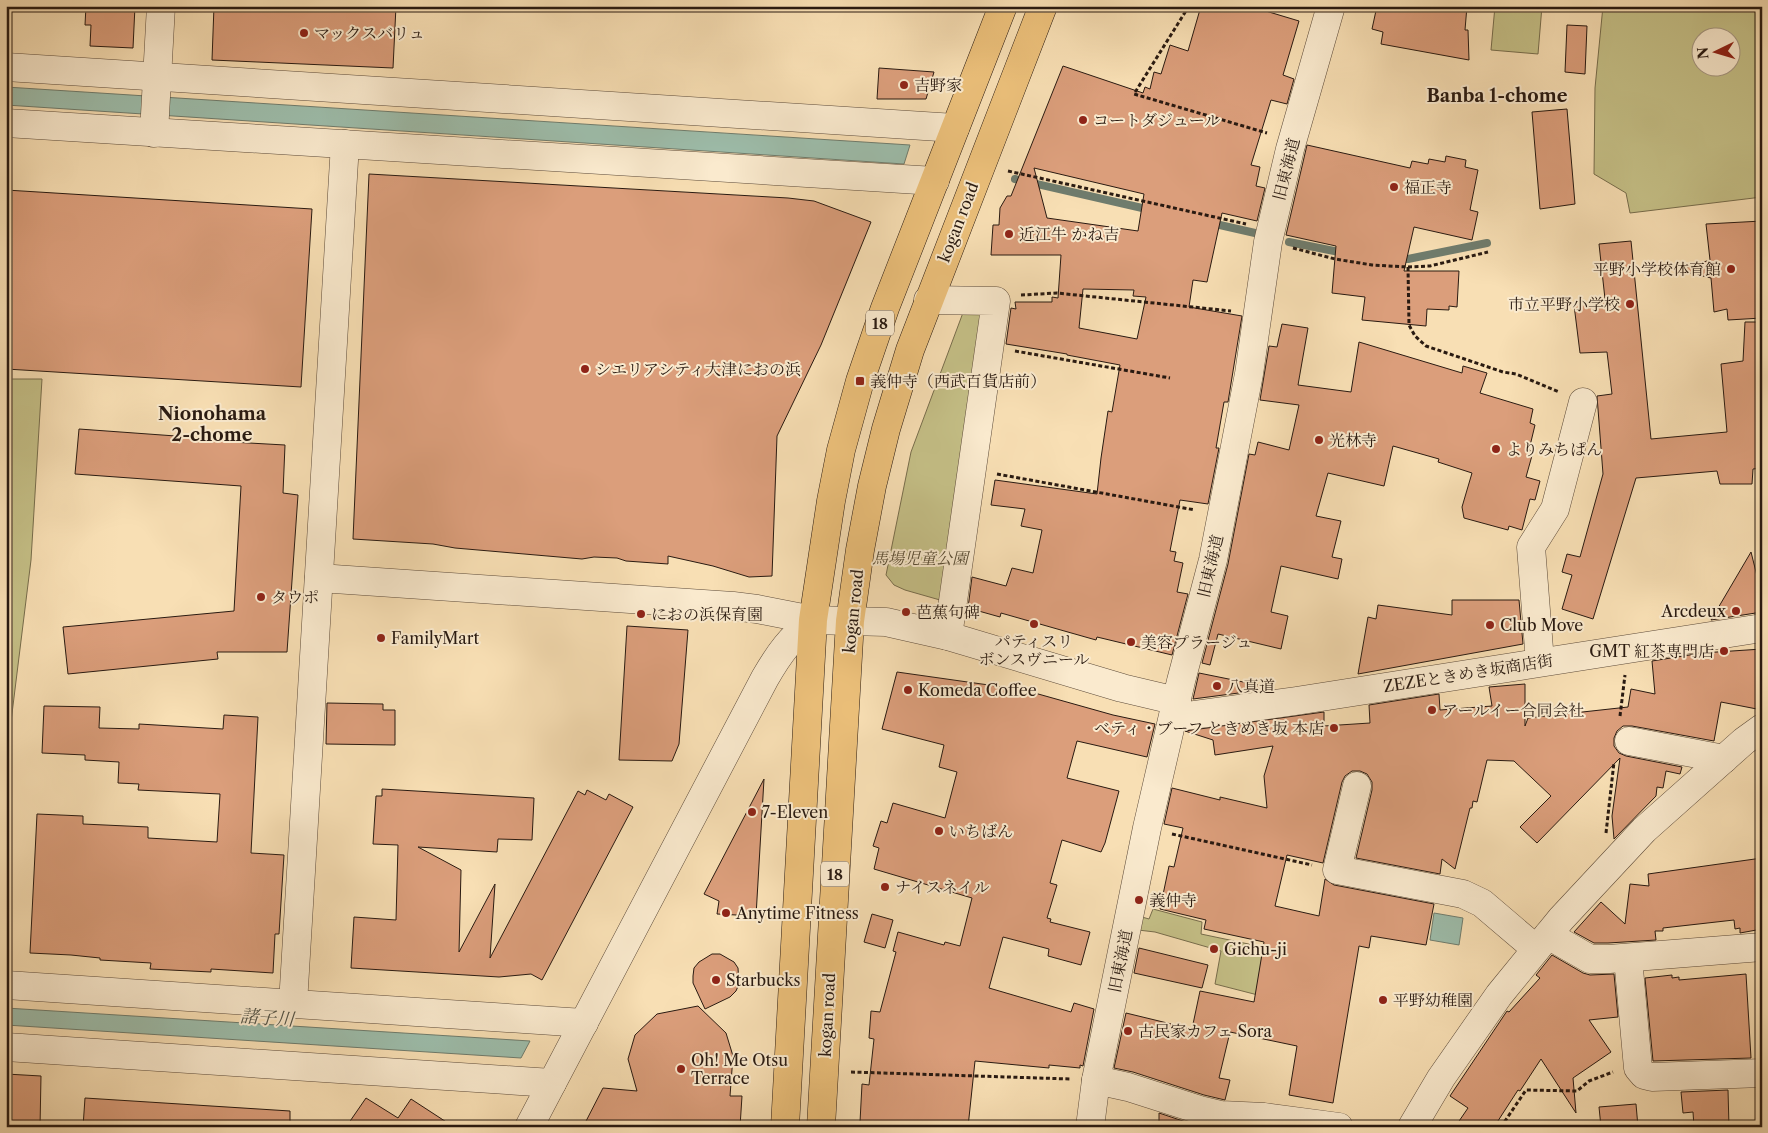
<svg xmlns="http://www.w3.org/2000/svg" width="1768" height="1133" font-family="'Libre Caslon Text','Noto Serif JP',serif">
<rect width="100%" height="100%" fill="#f8dfb4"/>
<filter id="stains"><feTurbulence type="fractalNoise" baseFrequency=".004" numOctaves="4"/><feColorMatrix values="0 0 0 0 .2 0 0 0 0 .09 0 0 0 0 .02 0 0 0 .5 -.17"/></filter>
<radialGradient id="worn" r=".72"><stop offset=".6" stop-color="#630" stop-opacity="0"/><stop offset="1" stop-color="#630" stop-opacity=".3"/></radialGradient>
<g fill="#c5c087" stroke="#776d4c" fill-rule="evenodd">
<path d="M1495,6H1542L1538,54L1491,50Z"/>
<path d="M1603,6H1762V197L1630,213L1626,193L1594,174L1595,88ZM1700,38H1730V68H1700Z"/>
<path d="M990,308L940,600L905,590L894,585L886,575L911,452L964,310Z"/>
<path d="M6,379H42L31,560L7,754Z"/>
<path d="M1153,909L1202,922L1201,934L1296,954L1289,1003L1215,984L1221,951L1155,932L1138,930L1142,917L1149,919Z"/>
</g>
<g fill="#9dbdab" stroke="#6f7c6d">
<path d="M6,87L910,145L904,164L6,105Z"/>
<path d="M1434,913L1463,918L1459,945L1430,940Z"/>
<path d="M6,1008L530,1041L521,1058L6,1025Z"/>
</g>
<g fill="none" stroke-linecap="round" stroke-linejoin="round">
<g stroke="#6f7c6d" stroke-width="8">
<path d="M1015,179L1151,210"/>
<path d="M1211,223L1255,233"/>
<path d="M1289,242L1344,253"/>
<path d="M1398,259H1408L1487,243"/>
</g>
</g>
<g fill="#db9e7b" stroke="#291a11" fill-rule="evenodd">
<path d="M86,6H135L133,48L90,46L91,25H85Z"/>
<path d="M214,6H396L393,68L212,60Z"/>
<path d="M1201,6H1249L1299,21L1283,75L1294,79L1287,104L1271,100L1251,165L1260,167L1256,186L1265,188L1257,221L1222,213L1207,282L1193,280L1189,307L1242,316L1228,402H1224L1216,448H1219L1208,504L1180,500L1170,551L1176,552L1174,561L1183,563L1177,592L1188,594L1172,655L1097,637L1096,640L1001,613L1000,617L968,608L972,577L1006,586L1012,568L1033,573L1042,530L1021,526L1025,509L991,505L995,480L1097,494L1101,458L1108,411L1112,412L1120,365L1067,355V354L1006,344L1011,308L1016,309L1015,302H1052V297L1058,298L1061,255H991L993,225H999L1000,208L1007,196H1011L1063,66L1143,93L1145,87L1150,89L1154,72L1161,74L1170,45L1188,51ZM1034,168L1144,194L1138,231L1047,218ZM1083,289L1134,290L1133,296L1146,297L1137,339L1079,328Z"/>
<path d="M1377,6H1467L1465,30H1468L1469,60L1381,44L1383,32L1372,29Z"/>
<path d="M1567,25L1587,26L1585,74L1565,72Z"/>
<path d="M879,68L934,72L926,99H877Z"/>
<path d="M1567,109L1575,204L1540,209L1532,112Z"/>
<path d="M1307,145L1410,168L1412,161L1428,164L1429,159L1445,162L1446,156L1466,160L1465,167L1478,170L1470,210L1478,212L1472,240L1414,227L1404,271H1459L1457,307L1449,306V310L1427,309L1426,326L1362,320L1365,297L1332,293L1336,246L1286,235Z"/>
<path d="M369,174L788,198L814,201L871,222L821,345L777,436L772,576L749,577L713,566L668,556V564L626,561L617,558L594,557L582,559L455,548L433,544L353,539Z"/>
<path d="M6,190L312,209L301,387L6,369Z"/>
<path d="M1762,221V318L1728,320L1727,309L1714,312L1711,278L1678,270L1710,260L1706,224Z"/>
<path d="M1631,241L1651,439L1727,432L1721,364L1743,361L1745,322H1757L1762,373V468L1753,469L1752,484H1720L1717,471L1636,478L1593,619L1562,609L1572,575L1562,572L1567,554L1580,557L1603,474L1597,396L1612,394L1607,352L1580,353L1574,305L1605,299L1599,244Z"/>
<path d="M1282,324L1308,328L1298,385L1351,392L1359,342L1462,373L1463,366L1487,373L1480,393L1533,409L1530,423L1535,425L1529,450L1533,452L1526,477L1540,481L1535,500L1530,499L1522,530L1509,526L1508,530L1464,518L1462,507L1472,473L1438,462L1439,459L1393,446L1384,486L1328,473L1316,516L1341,521L1332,557L1342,559L1338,579L1281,566L1271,612L1288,616L1281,649L1218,634L1210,665L1202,663L1228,564L1249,454L1255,455L1258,442L1289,450L1299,405L1260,400L1269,346L1277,347Z"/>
<path d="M79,429L231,440V442L285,445L283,493L298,495L287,652H217L218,659L68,674L63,627L234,611L241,486L75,474Z"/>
<path d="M1751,552L1762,596V612L1711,620Z"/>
<path d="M1452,600H1519L1523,644L1358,674L1368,617L1376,619L1378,605L1452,615Z"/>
<path d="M627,626L688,630L679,744L672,761L619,760Z"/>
<path d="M1762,649V710L1721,702L1714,741L1632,726H1623L1617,731L1614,738V746L1619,753L1626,756L1682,767L1680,774L1666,771L1663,788L1657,787L1656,796L1614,839L1612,816L1620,758L1537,843L1520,827L1551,796L1514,761L1487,760L1477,802L1473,801L1472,808H1470L1455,869L1442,859L1440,874L1356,858L1372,790V782L1367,774L1360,771H1352L1345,776L1342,782L1323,863L1287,855L1275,906L1319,916L1325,879L1334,885L1434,904L1426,945L1371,936L1369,948L1359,946L1333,1103L1289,1095L1297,1046L1230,1032L1219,1078L1230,1080L1225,1100L1204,1095L1133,1072L1114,1068L1126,1013L1192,1029L1200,991L1254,1002L1264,942L1204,929L1206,920L1160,909L1169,866L1174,867L1183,828L1164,824L1172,788L1220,800V797L1267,808L1264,776L1273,746L1215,755L1213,740L1185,731L1324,712V726L1370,723L1369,705L1439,694L1440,710L1492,706L1489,687L1525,684V726L1528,718L1628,707L1631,689L1655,694L1652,661L1702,653Z"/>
<path d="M897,672L1024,690L1113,715L1155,724L1147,757L1077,741L1067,778L1119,791L1105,843L1101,852L1062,840L1050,883L1057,885L1047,918L1051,919L1050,922L1090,932L1081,965L1048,956L1049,949L1003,937L989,988L1071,1012L1074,1003L1094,1009L1083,1066L1080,1065V1068L1049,1065V1068L975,1061L968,1127H935L860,1122L862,1084L869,1085L874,1039L869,1038L871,1011L880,1012L896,952L893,951L898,932L944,945L945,942L960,946L972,898L874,869L879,848L873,846L881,821L887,823L893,803L945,818L957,772L939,767L944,745L882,729Z"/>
<path d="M1199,673L1268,687L1269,689L1193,699Z"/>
<path d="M327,703L383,704V710H395V745L326,744Z"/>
<path d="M44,706L100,707L99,728L139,729V724L223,729L224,715L258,717L251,853L284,855L279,934H275L273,973L211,969V972L150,969L151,963L100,960V958L71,955L30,953L37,814L83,816V824L148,827V838L217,842L220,794L138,790L139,784L118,783L119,762L85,760V755L42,753Z"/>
<path d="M764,779L756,916L717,914L719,901L704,894Z"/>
<path d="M382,789L534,798L532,840L498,839L497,852L418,847L461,870L459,952L495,884L490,958L578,791L585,795L587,790L606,800L609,794L633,807L542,980L531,974L499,977L351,968L354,917L396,920L398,845L373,844L376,796H382Z"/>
<path d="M1762,858V929L1740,933V928L1735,929L1734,920L1663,928V931H1655L1656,940L1608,943H1594L1574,932L1601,902L1625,924L1630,884L1649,886L1648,874Z"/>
<path d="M872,914L893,920L885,948L864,942Z"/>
<path d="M1139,948L1208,965L1202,988L1134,973Z"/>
<path d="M712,954H720L734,962L738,968L739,984L736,991L730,997L705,1009L693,983V976L694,968L699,962Z"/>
<path d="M1552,955L1583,973L1590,975L1614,974L1618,1017L1589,1020L1611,1052L1573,1078L1576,1113L1541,1059L1520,1091L1518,1090L1494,1127H1455L1468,1108L1450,1096L1507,1011L1509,1012L1540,978L1536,975Z"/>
<path d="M1746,974L1751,1058L1653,1061L1645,978L1672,975V978L1679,977V980Z"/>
<path d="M698,1006L726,1033L733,1056L730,1096H742L740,1127H583L603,1088L637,1091L628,1059L635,1035L657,1014Z"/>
<path d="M6,1074L41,1076L40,1127H6Z"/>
<path d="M1728,1090L1729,1127H1694L1693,1112L1683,1113L1681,1092Z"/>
<path d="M85,1098L290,1111V1127H83Z"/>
<path d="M366,1098L398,1118L411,1099L454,1127H346Z"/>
<path d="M1636,1104L1638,1127H1601L1599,1107Z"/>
<path d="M1159,1113L1195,1125L1203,1127H1159Z"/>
</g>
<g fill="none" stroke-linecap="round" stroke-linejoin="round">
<defs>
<g id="minor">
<path d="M6,67L955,128"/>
<path d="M6,123L935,181"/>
<path d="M154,133L161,6"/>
<path d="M928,300L996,301L948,636"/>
<path d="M319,578L733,606L757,609L813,620L886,622L948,636L1122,688L1177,701"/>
<path d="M1540,662L1531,547L1555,509L1583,402"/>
<path d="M1174,713L1186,716L1296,701L1762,628"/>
<path d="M1629,741L1724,759"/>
<path d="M1357,786L1337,870L1463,894L1482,903L1536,949"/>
<path d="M1548,935L1590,959H1609L1762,947"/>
<path d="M1628,958L1638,1068L1644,1075L1652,1077L1762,1073"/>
<path d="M6,985L584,1023"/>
<path d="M293,1004L345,144"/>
<path d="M6,1047L552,1083"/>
<path d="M1096,1080L1128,1087L1200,1110L1221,1115L1264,1117L1339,1127"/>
<path d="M529,1127L765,678C780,652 790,639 813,620"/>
<path d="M1090,1127L1096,1080L1147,828L1181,681L1213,560L1249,374L1268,242L1290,149L1331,6"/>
<path d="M1412,1127L1441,1078L1499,995L1561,919L1644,830L1744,741L1762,728"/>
</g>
<g id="major">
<path d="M785,1127L813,620L831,501L841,450L860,381L885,308L1003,6"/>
<path d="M821,1127L850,621L860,550L872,486L886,429L910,350L1043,6"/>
</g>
</defs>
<use href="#minor" stroke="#5d4b3a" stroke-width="29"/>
<use href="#major" stroke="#291a11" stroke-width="29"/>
<g stroke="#291a11" stroke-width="3" stroke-dasharray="4 2.5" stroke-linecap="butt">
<path d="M1189,6L1134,94L1267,133"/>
<path d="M1008,171L1246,224"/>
<path d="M1293,248L1335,259L1372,265L1408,267L1409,325L1415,336L1426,346L1503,372L1516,374L1559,392"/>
<path d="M1408,267L1430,266L1488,252"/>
<path d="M1021,295L1057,293L1231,311"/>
<path d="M1015,351L1170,378"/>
<path d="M997,474L1195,510"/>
<path d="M1620,716L1625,675"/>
<path d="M1606,833L1614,762"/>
<path d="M1172,834L1312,865"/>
<path d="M851,1072L1070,1079"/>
<path d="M1501,1127L1526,1090L1577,1091L1589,1081L1613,1072"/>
</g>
<use href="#minor" stroke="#faeace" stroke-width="28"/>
<use href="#major" stroke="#ecc07a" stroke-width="28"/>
</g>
<g fill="#8f2418" stroke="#faeace" stroke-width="2">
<circle cx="304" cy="33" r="5"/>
<circle cx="904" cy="85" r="5"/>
<circle cx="1083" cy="120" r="5"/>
<circle cx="1394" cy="187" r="5"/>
<circle cx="1009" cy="234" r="5"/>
<circle cx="1731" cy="269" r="5"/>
<circle cx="1630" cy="304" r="5"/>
<circle cx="585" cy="369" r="5"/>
<rect x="855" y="376" width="10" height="10" rx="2.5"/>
<circle cx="1319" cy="440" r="5"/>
<circle cx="1496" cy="449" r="5"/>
<circle cx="261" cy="597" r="5"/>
<circle cx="1736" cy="611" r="5"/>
<circle cx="906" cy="612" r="5"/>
<circle cx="641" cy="614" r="5"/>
<circle cx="1034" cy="624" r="5"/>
<circle cx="1490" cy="625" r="5"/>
<circle cx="381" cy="638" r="5"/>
<circle cx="1131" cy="642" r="5"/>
<circle cx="1724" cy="651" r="5"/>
<circle cx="1217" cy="686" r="5"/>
<circle cx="908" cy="690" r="5"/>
<circle cx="1432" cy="710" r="5"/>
<circle cx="1334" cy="728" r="5"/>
<circle cx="752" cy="812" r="5"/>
<circle cx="939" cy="831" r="5"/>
<circle cx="885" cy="887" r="5"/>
<circle cx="1139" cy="900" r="5"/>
<circle cx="726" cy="913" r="5"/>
<circle cx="1214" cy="949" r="5"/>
<circle cx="716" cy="980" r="5"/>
<circle cx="1383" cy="1000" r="5"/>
<circle cx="1128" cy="1031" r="5"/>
<circle cx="681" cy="1069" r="5"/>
</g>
<g text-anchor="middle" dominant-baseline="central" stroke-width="4" stroke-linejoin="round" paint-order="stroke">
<g fill="#faeace" stroke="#68584a" stroke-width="1">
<rect x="866" y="310.5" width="28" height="25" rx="4"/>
<rect x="821" y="861.5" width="28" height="25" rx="4"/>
</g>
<g font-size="15" font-weight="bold" fill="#291a11">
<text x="880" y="323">18</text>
<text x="835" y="874">18</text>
</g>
<g font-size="16" fill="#291a11" stroke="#faeace" text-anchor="start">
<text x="314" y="33">マックスバリュ</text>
<text x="914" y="85">吉野家</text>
<text x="1093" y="120">コートダジュール</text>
<text x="1404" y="187">福正寺</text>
<text x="1019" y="234">近江牛 かね吉</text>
<text x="1721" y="269" text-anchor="end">平野小学校体育館</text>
<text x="1620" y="304" text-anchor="end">市立平野小学校</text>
<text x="595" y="369">シエリアシティ大津におの浜</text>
<text x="870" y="381">義仲寺（西武百貨店前）</text>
<text x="1329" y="440">光林寺</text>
<text x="1506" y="449">よりみちぱん</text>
<text x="271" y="597">タウポ</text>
<text x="1726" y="611" text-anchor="end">Arcdeux</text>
<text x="916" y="612">芭蕉句碑</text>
<text x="651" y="614">におの浜保育園</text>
<text x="1500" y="625">Club Move</text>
<text x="391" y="638">FamilyMart</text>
<text x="1034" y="641" text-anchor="middle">パティスリ<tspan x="1034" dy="18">ボンスヴニール</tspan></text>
<text x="1141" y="642">美容プラージュ</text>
<text x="1714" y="651" text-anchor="end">GMT 紅茶専門店</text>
<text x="1227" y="686">八真道</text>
<text x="918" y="690">Komeda Coffee</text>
<text x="1442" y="710">アールイー合同会社</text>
<text x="1324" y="728" text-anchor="end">べティ・ブーフ ときめき坂 本店</text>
<text x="762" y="812">7-Eleven</text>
<text x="949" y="831">いちばん</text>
<text x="895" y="887">ナイスネイル</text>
<text x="1149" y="900">義仲寺</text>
<text x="736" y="913">Anytime Fitness</text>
<text x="1224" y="949">Gichu-ji</text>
<text x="726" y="980">Starbucks</text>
<text x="1393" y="1000">平野幼稚園</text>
<text x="1138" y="1031">古民家カフェ Sora</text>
<text x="691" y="1060">Oh! Me Otsu<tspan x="691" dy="18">Terrace</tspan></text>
</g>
<g font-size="16" fill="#291a11" stroke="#faeace">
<text transform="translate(1286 169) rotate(-76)">旧東海道</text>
<text transform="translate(958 222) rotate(-69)">kogan road</text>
<text transform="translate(1210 566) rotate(-77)">旧東海道</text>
<text transform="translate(853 611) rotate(-84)">kogan road</text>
<text transform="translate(1468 673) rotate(-9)">ZEZEときめき坂商店街</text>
<text transform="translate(1120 961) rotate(-79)">旧東海道</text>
<text transform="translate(827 1015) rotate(-87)">kogan road</text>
</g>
<g font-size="16" font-style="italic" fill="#584c34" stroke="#faeace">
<text x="920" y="558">馬場児童公園</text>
</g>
<g font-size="18" font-weight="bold" fill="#291a11" stroke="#faeace">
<text x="1497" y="96">Banba 1-chome</text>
<text x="212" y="414">Nionohama<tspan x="212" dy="21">2-chome</tspan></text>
</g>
<g font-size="18" font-style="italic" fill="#525347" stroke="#faeace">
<text transform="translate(267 1018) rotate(4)">諸子川</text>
</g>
</g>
<rect width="1768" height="1133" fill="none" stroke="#f8dfb4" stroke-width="25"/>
<rect x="8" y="8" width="1753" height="1118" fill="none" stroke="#291a11" stroke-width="2.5"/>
<rect x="12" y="12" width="1743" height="1108" fill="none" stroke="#291a11"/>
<g transform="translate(1716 52) rotate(265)"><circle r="24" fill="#faeace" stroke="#a69782"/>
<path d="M0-4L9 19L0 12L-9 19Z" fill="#8f2418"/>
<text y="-8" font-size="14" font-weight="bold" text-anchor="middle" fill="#291a11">N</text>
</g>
<rect width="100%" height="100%" filter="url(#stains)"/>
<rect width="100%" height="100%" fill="url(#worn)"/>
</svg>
